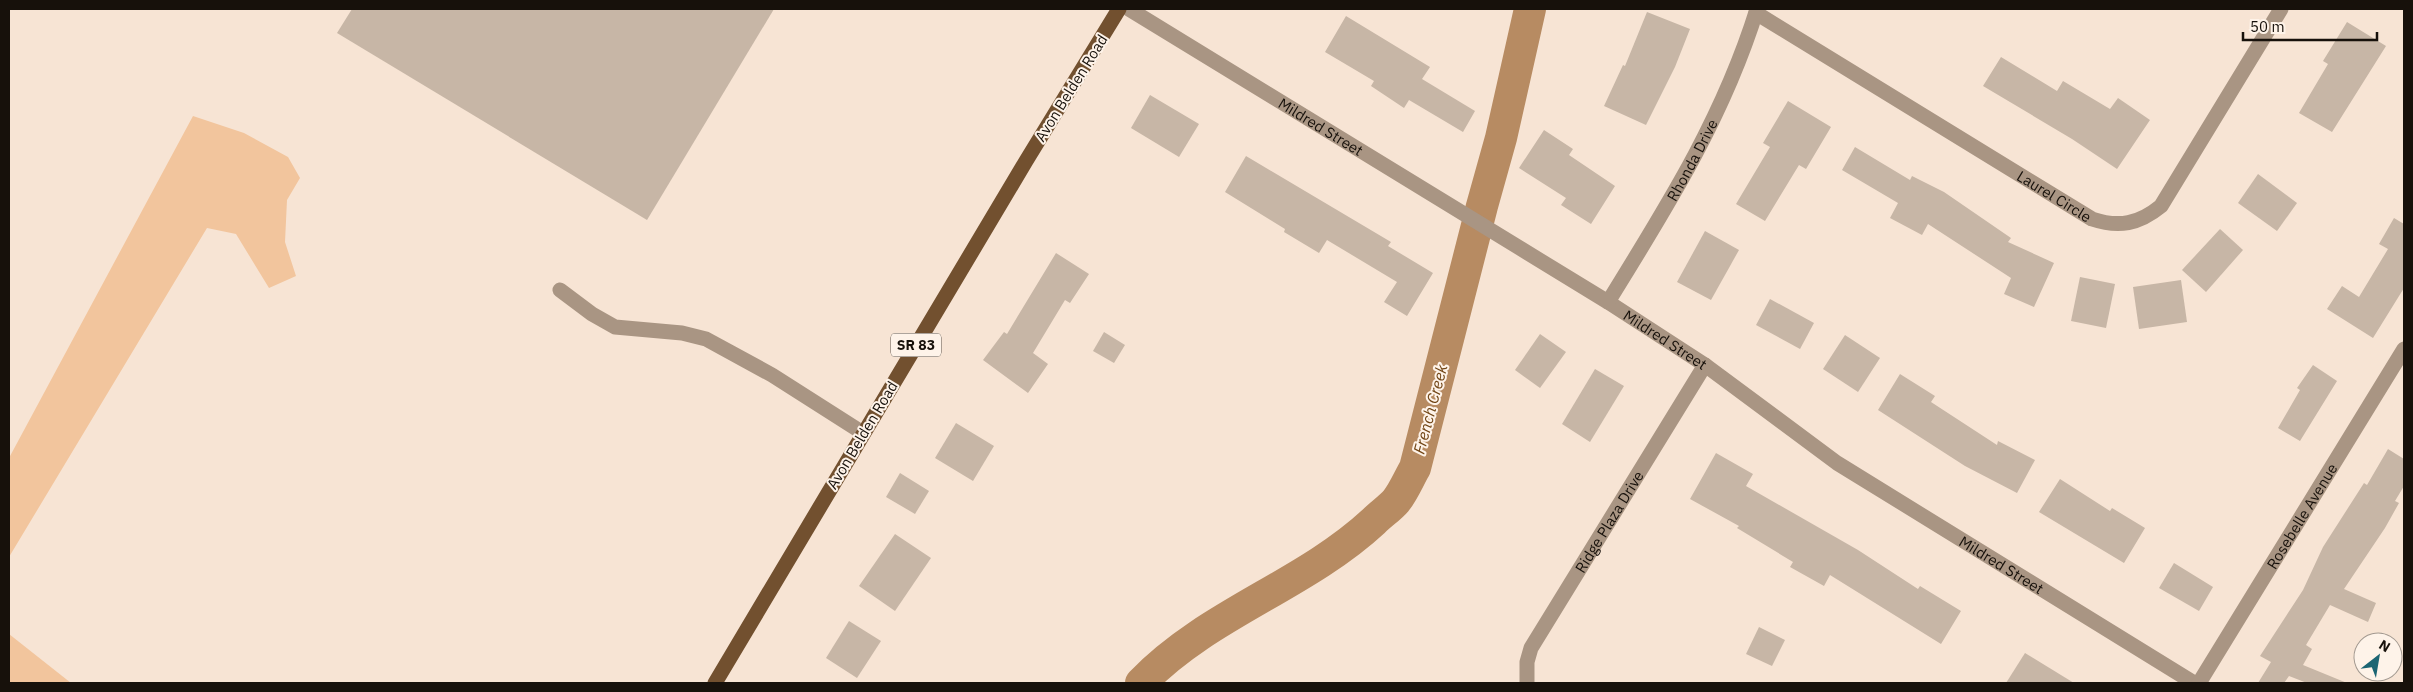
<svg xmlns="http://www.w3.org/2000/svg" width="2413" height="692" font-family="'IBM Plex Sans',sans-serif">
<rect width="100%" height="100%" fill="#f7e4d4"/>
<g fill="#f2c59d">
<path d="M193,116L244,133L288,157L300,178L287,200L285,242L296,276L269,288L236,234L207,228L9,557V458Z"/>
<path d="M9,634L71,683H9Z"/>
</g>
<g fill="none" stroke-linecap="round" stroke-linejoin="round">
<path stroke="#b78b62" stroke-width="32" d="M1141,683C1207,614 1304,586 1374,521C1381,514 1390,508 1396,501C1404,491 1409,478 1415,468L1482,206L1501,138L1530,9"/>
</g>
<g fill="#c7b6a6">
<path d="M352,9H774L647,220L337,33Z"/>
<path d="M1647,12L1690,29L1675,67L1646,125L1604,106L1623,65L1625,66Z"/>
<path d="M1346,16L1430,67L1422,79L1475,111L1463,132L1409,100L1404,108L1371,86L1374,81L1325,52Z"/>
<path d="M2347,22L2386,46L2332,132L2299,113L2328,64L2323,61Z"/>
<path d="M2001,57L2057,91L2063,81L2110,109L2118,98L2150,120L2117,169L2072,139L1983,86Z"/>
<path d="M1150,95L1199,124L1179,157L1131,128Z"/>
<path d="M1788,101L1831,127L1806,169L1799,165L1765,221L1736,204L1770,147L1763,143Z"/>
<path d="M1544,130L1573,149L1569,155L1615,186L1591,224L1561,205L1566,198L1519,168Z"/>
<path d="M1855,147L1910,180L1912,176L1944,192L2011,238L2008,242L2054,263L2034,307L2004,294L2011,278L1928,224L1922,235L1890,218L1898,203L1842,170Z"/>
<path d="M1246,156L1391,242L1388,246L1433,273L1407,316L1384,302L1397,282L1327,240L1319,253L1284,232L1285,229L1225,192Z"/>
<path d="M2258,174L2297,203L2277,231L2238,203Z"/>
<path d="M2394,218L2404,224V288L2373,338L2327,309L2342,286L2359,297L2388,249L2379,244Z"/>
<path d="M2220,229L2243,250L2206,292L2182,270Z"/>
<path d="M1705,231L1739,250L1711,300L1677,282Z"/>
<path d="M1056,253L1089,274L1070,303L1065,300L1033,353L1048,364L1028,393L983,360L1004,332L1007,334Z"/>
<path d="M2080,277L2115,284L2106,328L2071,321Z"/>
<path d="M2181,280L2187,322L2139,329L2133,287Z"/>
<path d="M1770,299L1814,323L1800,349L1756,325Z"/>
<path d="M1104,332L1125,345L1114,363L1093,351Z"/>
<path d="M1540,334L1566,352L1540,388L1515,370Z"/>
<path d="M1845,335L1880,358L1858,392L1823,369Z"/>
<path d="M2313,365L2337,381L2300,441L2278,428L2300,390L2297,388Z"/>
<path d="M1595,369L1624,386L1590,442L1562,424Z"/>
<path d="M1900,374L1935,396L1931,402L1997,445L1998,441L2035,460L2017,493L1965,466L1878,410Z"/>
<path d="M956,423L994,446L973,481L935,458Z"/>
<path d="M2388,449L2404,459V486L2395,501L2399,503L2385,528L2344,589L2376,603L2368,622L2330,605L2306,645L2312,649L2303,665L2347,683H2307L2289,676L2284,683H2258L2271,662L2260,656L2303,590L2323,547L2364,483L2367,485Z"/>
<path d="M1716,453L1753,474L1746,486L1858,550L1918,589L1920,586L1961,611L1941,644L1830,575L1824,586L1790,567L1793,562L1737,528L1739,526L1690,499Z"/>
<path d="M900,473L929,491L915,514L886,497Z"/>
<path d="M2060,479L2110,511L2112,508L2145,528L2124,563L2039,512Z"/>
<path d="M895,534L931,558L895,611L859,586Z"/>
<path d="M2174,563L2213,587L2199,611L2159,588Z"/>
<path d="M849,621L881,641L857,678L826,658Z"/>
<path d="M1759,627L1785,640L1772,666L1746,654Z"/>
<path d="M2025,653L2074,683H2006Z"/>
</g>
<g fill="none" stroke-linecap="round" stroke-linejoin="round">
<g stroke="#a99583" stroke-width="15">
<path id="s1" d="M1129,9L1608,302L1705,365L1837,463L2194,683"/>
<path id="s2" d="M1756,13L2092,219C2119,228 2139,224 2161,206L2281,9"/>
<path d="M560,290L592,314L615,327L682,333L706,339L772,375L863,433"/>
<path id="s3" d="M1608,302C1668,205 1723,118 1757,9"/>
<path id="s4" d="M1527,683V662L1531,648L1705,365"/>
<path id="s5" d="M2199,683L2404,349"/>
</g>
<path stroke="#72502f" stroke-width="15" d="M715,683L1026,161L1119,9"/>
</g>
<g text-anchor="middle" dominant-baseline="central" stroke-width="4" stroke-linejoin="round" paint-order="stroke">
<rect fill="#fef3e9" stroke="#5c554e" stroke-width="1" x="891" y="333.5" width="50" height="23" rx="4"/>
<g font-size="14" font-weight="bold" fill="#17110b">
<text x="916" y="345">SR 83</text>
</g>
<g font-size="15" fill="#17110b" stroke="#fef3e9">
<text transform="translate(1071 88) rotate(-58)">Avon Belden Road</text>
<text stroke="none"><textPath href="#s1" startOffset="225">Mildred Street</textPath></text>
<text stroke="none"><textPath href="#s3" startOffset="165">Rhonda Drive</textPath></text>
<text stroke="none"><textPath href="#s2" startOffset="350">Laurel Circle</textPath></text>
<text stroke="none"><textPath href="#s1" startOffset="630">Mildred Street</textPath></text>
<text transform="translate(862 435) rotate(-59)">Avon Belden Road</text>
<text stroke="none"><textPath href="#s5" startOffset="196">Rosebelle Avenue</textPath></text>
<text stroke="none"><textPath href="#s4" startOffset="184">Ridge Plaza Drive</textPath></text>
<text stroke="none"><textPath href="#s1" startOffset="1035">Mildred Street</textPath></text>
</g>
<g font-size="16" font-style="italic" fill="#714515" stroke="#fef3e9">
<text transform="translate(1430 409) rotate(-75)">French Creek</text>
</g>
</g>
<rect width="2413" height="692" fill="none" stroke="#17110b" stroke-width="20"/>
<g transform="translate(2378 657) rotate(31)"><circle r="24" fill="#fef3e9" stroke="#a29990"/>
<path d="M0-4L9 19L0 12L-9 19Z" fill="#1c6573"/>
<text y="-8" font-size="14" font-weight="bold" text-anchor="middle" fill="#17110b">N</text>
</g>
<path d="M2243 32v8h134v-8" fill="none" stroke="#17110b" stroke-width="2.5"/>
<text x="2250" y="32" font-size="15" fill="#17110b" stroke="#fef3e9" stroke-width="4" paint-order="stroke">50 m</text>
</svg>
